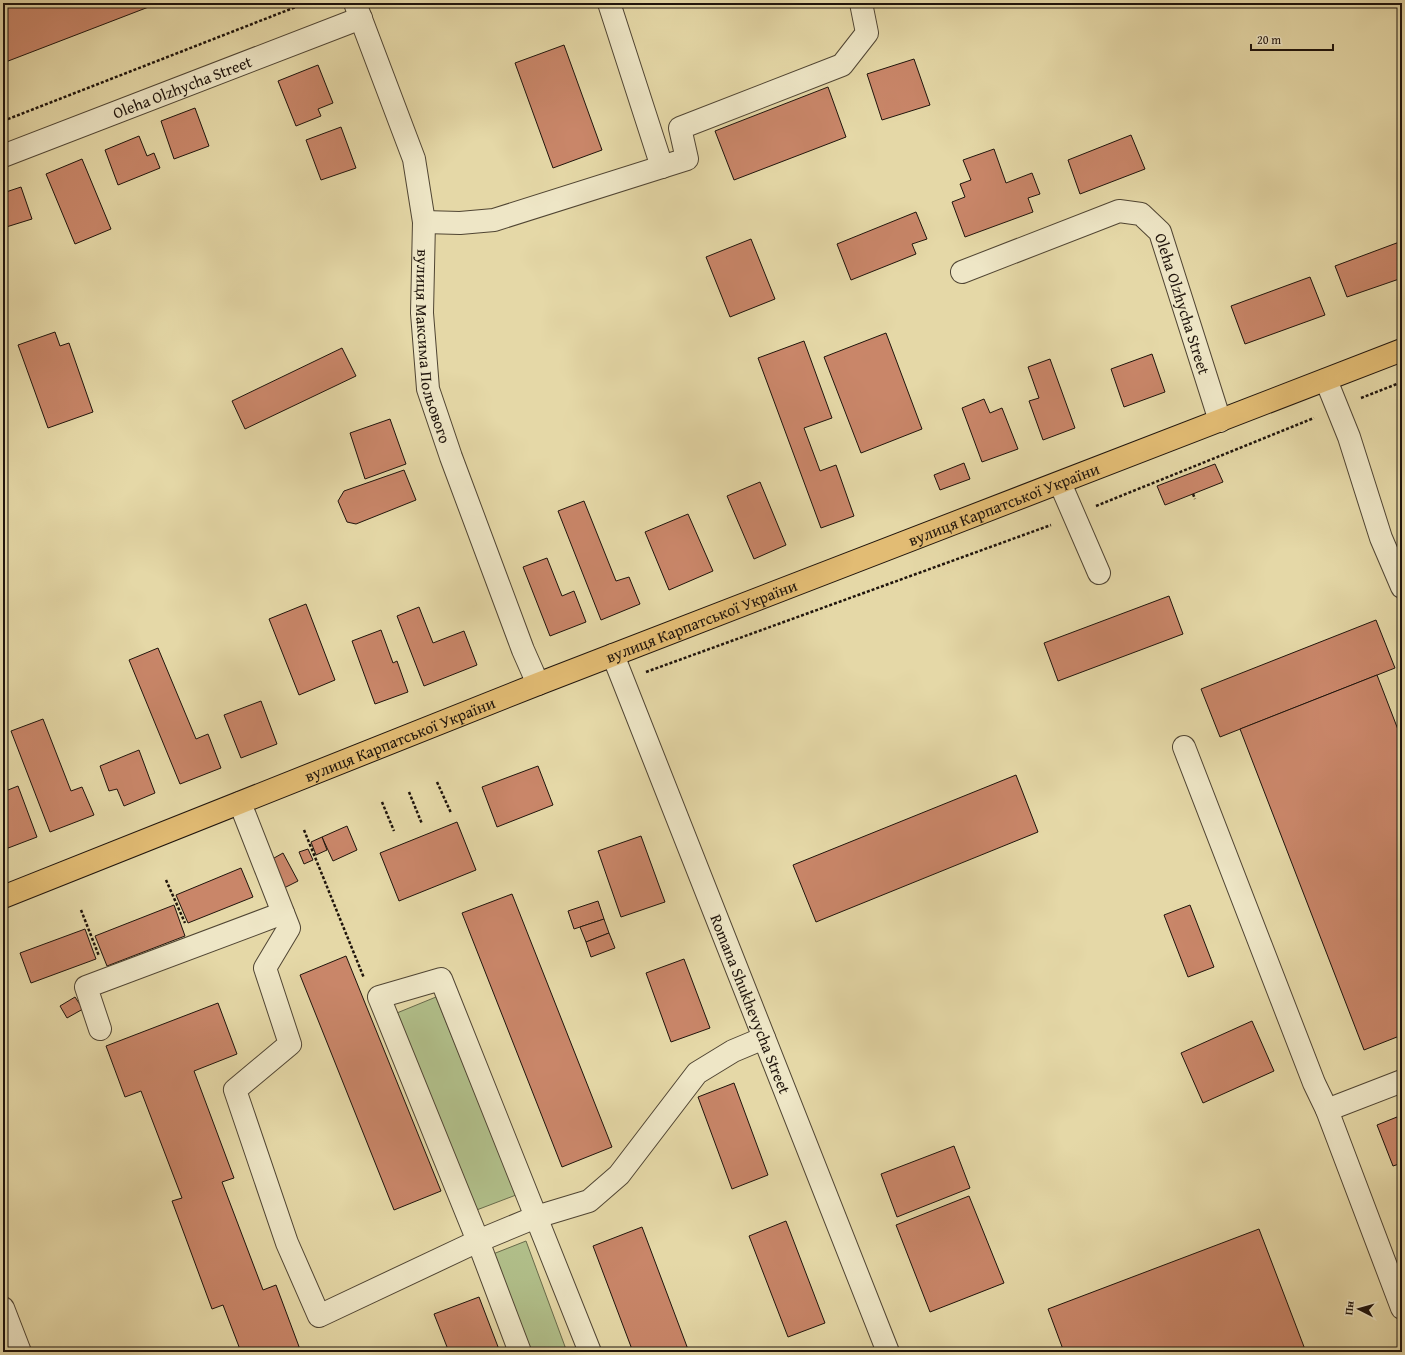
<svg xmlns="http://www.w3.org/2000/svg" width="1405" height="1355" font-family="'Gentium Book Plus',serif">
<rect width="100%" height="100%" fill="#e5d8a7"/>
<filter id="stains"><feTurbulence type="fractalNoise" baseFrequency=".005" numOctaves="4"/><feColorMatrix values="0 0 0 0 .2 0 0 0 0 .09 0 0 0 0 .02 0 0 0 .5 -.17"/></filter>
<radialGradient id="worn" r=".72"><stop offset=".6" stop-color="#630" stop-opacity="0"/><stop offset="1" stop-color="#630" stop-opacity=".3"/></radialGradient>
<g fill="#b1bf8a" stroke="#686a4b">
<path d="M436,997L516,1195L474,1211L392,1015Z"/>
<path d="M526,1241L567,1352H526L488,1256Z"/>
</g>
<g fill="#c98669" stroke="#1f140c">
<path d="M3,3H159L3,63Z"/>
<path d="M564,45L602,150L553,168L515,63Z"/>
<path d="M914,59L930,105L882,120L867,74Z"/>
<path d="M318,65L333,103L318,109L321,116L296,126L278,81Z"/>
<path d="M828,87L846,137L734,180L715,131Z"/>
<path d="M195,108L209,146L174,159L161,121Z"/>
<path d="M341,127L356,168L321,180L306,140Z"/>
<path d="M1131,135L1145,169L1080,194L1068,160Z"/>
<path d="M139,136L147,156L154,153L160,168L118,185L105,150Z"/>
<path d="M994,149L1006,183L1032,173L1040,194L1028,198L1033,212L965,237L952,202L965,197L960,184L971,180L963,160Z"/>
<path d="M82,159L111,229L75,244L46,174Z"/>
<path d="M21,187L32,219L3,228V193Z"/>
<path d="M916,212L927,239L912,244L916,254L851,280L837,244Z"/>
<path d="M751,239L775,299L730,317L706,257Z"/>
<path d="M1402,241V278L1347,297L1335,266Z"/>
<path d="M1310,277L1325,315L1245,344L1231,306Z"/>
<path d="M55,332L60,346L69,343L93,412L48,428L18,345Z"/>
<path d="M886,333L922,429L861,453L824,357Z"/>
<path d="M804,341L832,418L804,428L820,471L836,465L854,516L821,528L758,358Z"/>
<path d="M342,348L356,376L245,429L232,401Z"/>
<path d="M1152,354L1165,392L1124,407L1111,369Z"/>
<path d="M1050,359L1075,428L1043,440L1029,401L1039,398L1028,367Z"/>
<path d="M984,399L990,413L1002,408L1018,449L982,462L962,408Z"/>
<path d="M390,419L406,464L365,479L350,433Z"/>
<path d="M964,463L970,479L940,490L934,475Z"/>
<path d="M1215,464L1223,482L1165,505L1157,486Z"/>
<path d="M404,470L416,500L356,524L347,522L338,501L344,491Z"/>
<path d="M760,482L786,545L754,559L727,496Z"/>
<path d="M584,501L616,581L629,577L640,604L601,620L558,511Z"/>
<path d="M688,514L713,571L669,590L645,532Z"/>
<path d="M547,558L562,596L574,591L586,622L550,636L523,567Z"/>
<path d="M1169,596L1183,634L1058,681L1044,643Z"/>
<path d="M306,604L335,680L299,695L269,619Z"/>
<path d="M419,607L433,643L464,631L477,665L424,686L397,616Z"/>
<path d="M1376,620L1395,668L1220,737L1201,689Z"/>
<path d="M381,630L393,663L397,661L408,692L375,704L352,641Z"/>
<path d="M158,648L196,739L208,734L221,768L180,784L129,660Z"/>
<path d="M1377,675L1402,740V1035L1364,1050L1240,729Z"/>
<path d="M261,701L277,744L241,758L224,715Z"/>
<path d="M43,719L71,791L82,787L94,815L50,832L11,731Z"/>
<path d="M139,750L155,793L124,806L117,789L109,791L100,766Z"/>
<path d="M538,766L553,805L497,827L482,787Z"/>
<path d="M1016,775L1038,832L816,922L793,865Z"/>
<path d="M18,786L37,837L3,850V792Z"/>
<path d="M457,822L476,870L399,901L380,853Z"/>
<path d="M347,826L357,850L333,861L322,837Z"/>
<path d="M641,836L665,902L621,917L598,851Z"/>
<path d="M322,837L327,850L316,855L311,842Z"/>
<path d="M308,849L313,860L304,864L299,852Z"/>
<path d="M283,853L298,881L282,889L267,862Z"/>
<path d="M241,868L253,897L188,923L176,895Z"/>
<path d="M512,894L612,1147L562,1167L462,913Z"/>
<path d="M598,901L604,919L574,929L568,911Z"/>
<path d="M174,905L185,936L107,966L95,936Z"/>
<path d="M1190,905L1214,967L1188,977L1164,915Z"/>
<path d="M604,919L609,933L586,942L580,927Z"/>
<path d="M85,929L96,959L31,983L20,953Z"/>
<path d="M609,933L615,948L591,957L586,942Z"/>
<path d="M346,956L441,1191L394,1210L300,975Z"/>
<path d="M684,959L710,1028L671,1042L646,973Z"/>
<path d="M75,997L83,1009L67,1018L60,1006Z"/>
<path d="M218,1003L237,1054L194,1071L234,1178L222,1182L263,1290L276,1285L301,1352H241L223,1305L212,1309L172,1201L182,1198L141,1091L125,1097L106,1046Z"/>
<path d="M1252,1021L1274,1071L1203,1103L1181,1053Z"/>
<path d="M734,1083L768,1175L732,1189L698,1097Z"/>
<path d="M1402,1115V1163L1393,1166L1377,1125Z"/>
<path d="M954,1146L970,1188L897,1217L881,1174Z"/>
<path d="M969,1196L1004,1283L930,1312L896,1225Z"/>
<path d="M786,1221L825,1323L788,1337L749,1236Z"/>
<path d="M642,1227L689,1352H633L593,1246Z"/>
<path d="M1259,1229L1306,1352H1064L1048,1309Z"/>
<path d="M479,1297L500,1352H449L434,1314Z"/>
</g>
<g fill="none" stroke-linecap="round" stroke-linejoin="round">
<defs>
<g id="minor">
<path id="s1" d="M355,3L414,159L424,222L422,313L428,389L451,457L523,650L538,684"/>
<path d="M609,3L662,167"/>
<path id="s2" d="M3,156L361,18"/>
<path d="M424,222L460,223L494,220L687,159L680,128L842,65L867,33L861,3"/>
<path id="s3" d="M962,272L1119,211L1141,214L1160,232L1220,421"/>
<path d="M1326,380L1349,437L1381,538L1402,587"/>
<path d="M1060,483L1099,573"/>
<path id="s4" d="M613,655L888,1352"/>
<path d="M1184,747L1314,1083L1327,1110L1402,1308"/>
<path d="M240,803L289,928L265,968L290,1044L235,1090L287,1243L319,1316L478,1241L536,1217L589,1201L619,1175L697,1073L733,1051L764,1038"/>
<path d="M100,1029L86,987L283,913"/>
<path d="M1327,1110L1402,1081"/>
<path d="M3,1308L20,1352"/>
<path d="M520,1352L478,1241L379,997L441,979L590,1352"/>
</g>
<g id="major">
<path id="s5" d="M3,897L538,684L1402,350"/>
</g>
</defs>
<use href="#minor" stroke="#504533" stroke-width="24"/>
<use href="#major" stroke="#1f140c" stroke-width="24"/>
<g stroke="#1f140c" stroke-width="2.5" stroke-dasharray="3 2" stroke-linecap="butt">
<path d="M3,121L306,3"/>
<path d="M1361,398L1402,382"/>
<path d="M1193,494L1195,499"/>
<path d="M1096,506L1314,418"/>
<path d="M646,672L1051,525"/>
<path d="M437,782L451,813"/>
<path d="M409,792L422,824"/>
<path d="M382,802L394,831"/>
<path d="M304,830L364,978"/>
<path d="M166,880L185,923"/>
<path d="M81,910L99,956"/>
</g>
<use href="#minor" stroke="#eee6c6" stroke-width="22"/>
<use href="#major" stroke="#e2bc74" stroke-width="22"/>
</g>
<g text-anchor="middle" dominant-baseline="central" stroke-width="3" stroke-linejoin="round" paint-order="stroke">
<g font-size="16" fill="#1f140c" stroke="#eee6c6">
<text stroke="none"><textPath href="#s2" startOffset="192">Oleha Olzhycha Street</textPath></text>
<text stroke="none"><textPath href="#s3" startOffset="292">Oleha Olzhycha Street</textPath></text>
<text stroke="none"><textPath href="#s1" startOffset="356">вулиця Максима Польового</textPath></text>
<text stroke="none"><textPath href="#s5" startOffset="1075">вулиця Карпатської України</textPath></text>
<text stroke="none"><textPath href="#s5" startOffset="751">вулиця Карпатської України</textPath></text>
<text stroke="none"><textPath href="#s5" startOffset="427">вулиця Карпатської України</textPath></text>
<text stroke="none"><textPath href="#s4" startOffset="375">Romana Shukhevycha Street</textPath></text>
</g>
</g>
<rect width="1405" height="1355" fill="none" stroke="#e5d8a7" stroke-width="16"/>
<rect x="4" y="4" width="1397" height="1347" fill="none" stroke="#1f140c" stroke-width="2"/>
<rect x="8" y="8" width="1389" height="1339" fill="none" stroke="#1f140c"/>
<g transform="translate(1359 1309) rotate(276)" stroke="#eee6c6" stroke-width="3" paint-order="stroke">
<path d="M0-3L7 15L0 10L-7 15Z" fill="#1f140c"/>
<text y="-6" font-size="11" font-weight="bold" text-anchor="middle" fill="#1f140c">Пн</text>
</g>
<path d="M1251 44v6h82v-6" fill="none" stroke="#1f140c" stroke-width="2"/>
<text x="1257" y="44" font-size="12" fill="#1f140c" stroke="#eee6c6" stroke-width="3" paint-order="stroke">20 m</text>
<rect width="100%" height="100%" filter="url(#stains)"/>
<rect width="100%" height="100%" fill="url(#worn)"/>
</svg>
